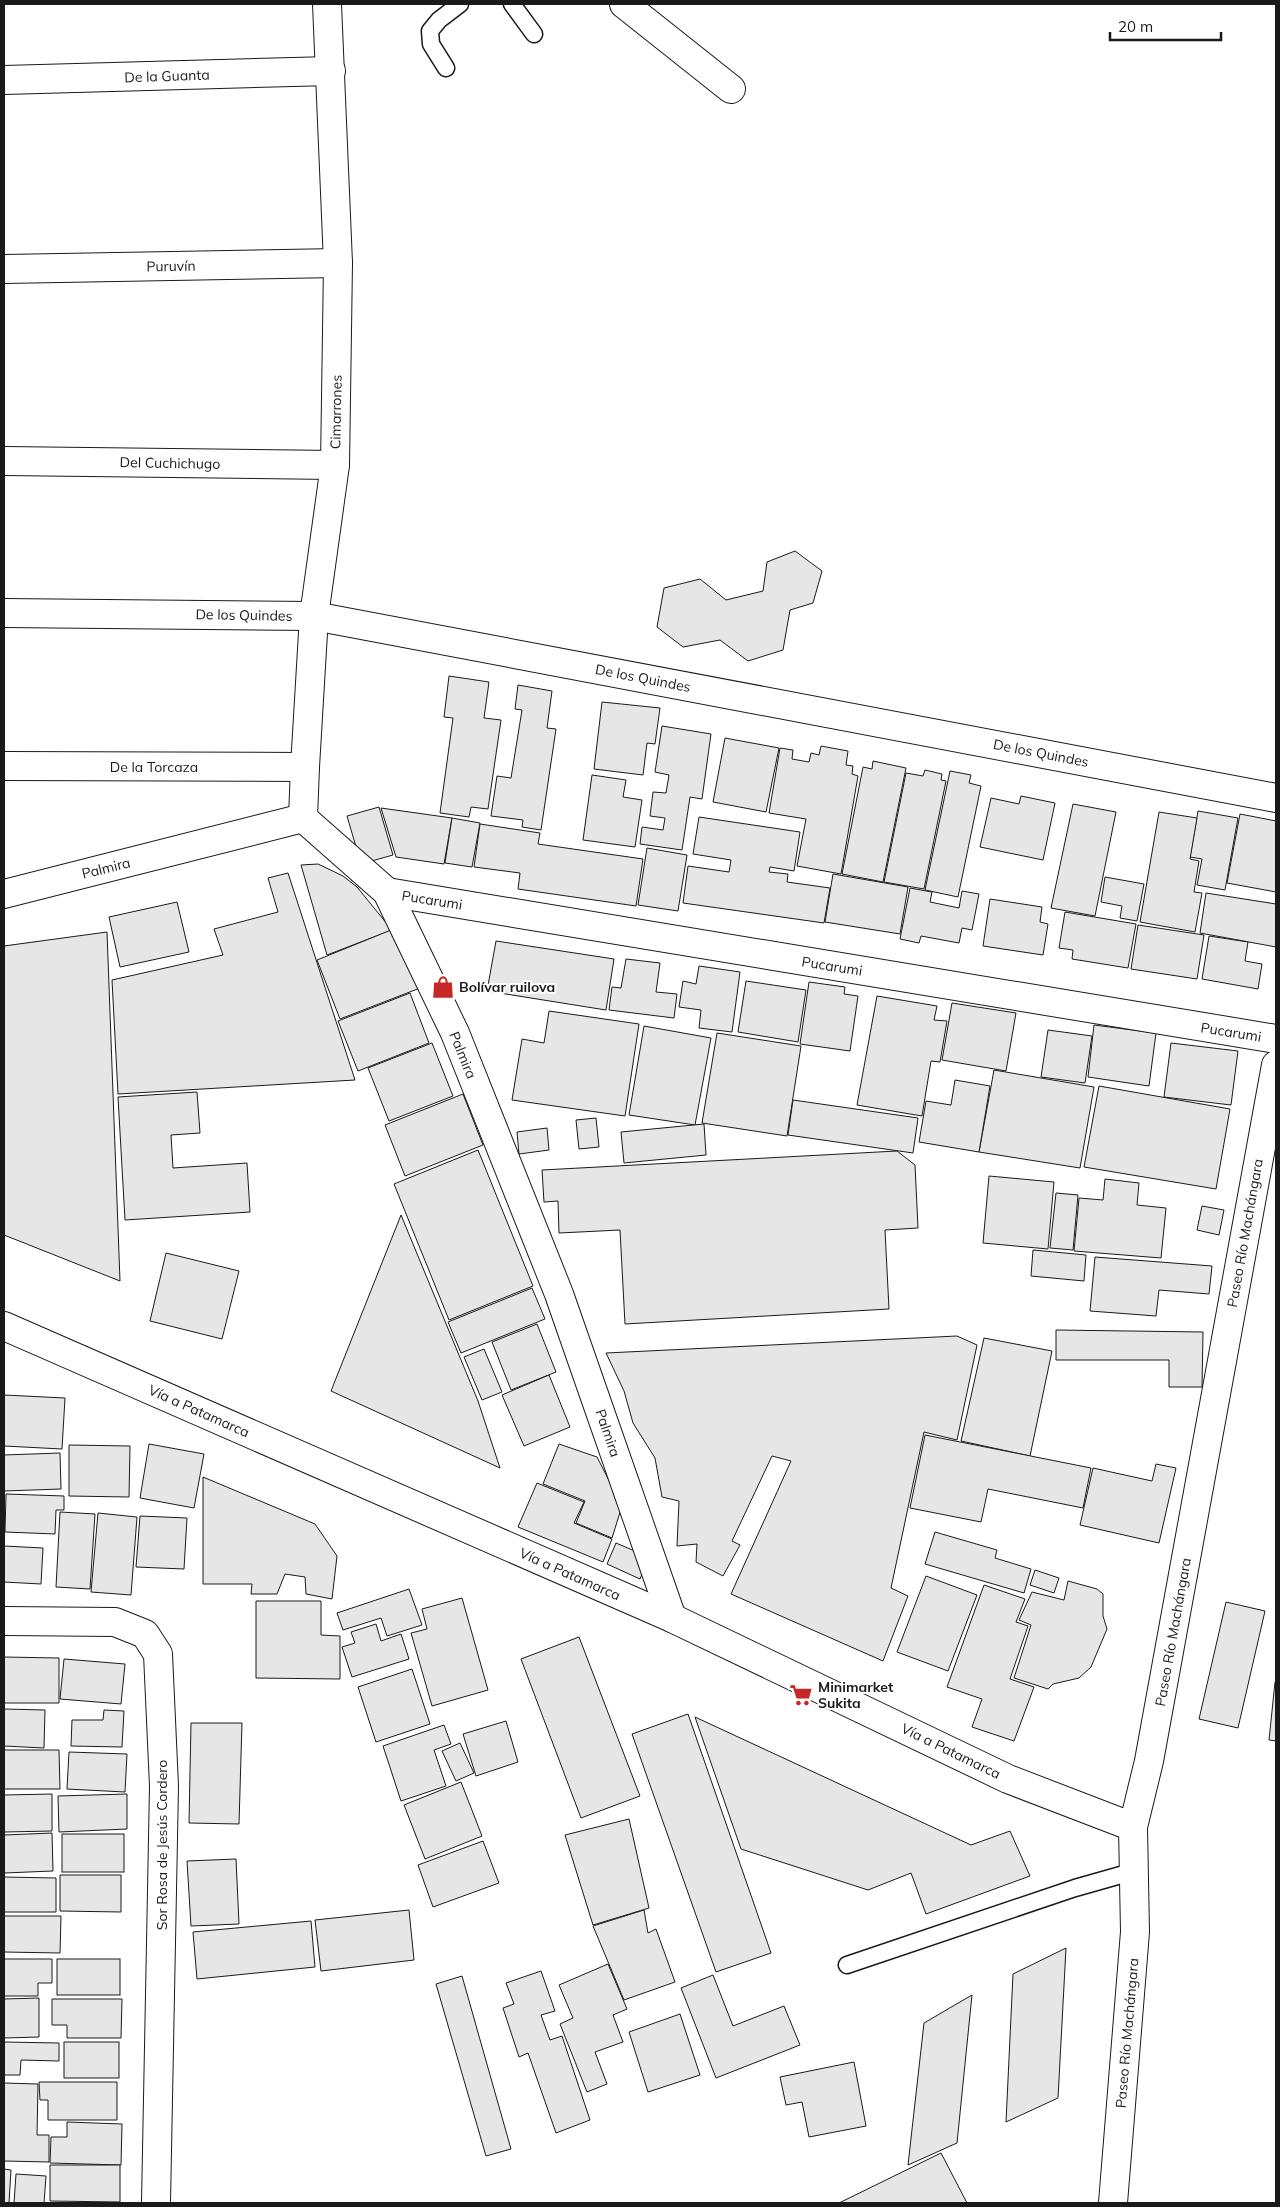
<svg xmlns="http://www.w3.org/2000/svg" width="1280" height="2207" font-family="Mulish,sans-serif">
<rect width="100%" height="100%" fill="#fff"/>
<g fill="#e6e6e6" stroke="#1a1a1a">
<path d="M795,551L822,571L813,603L790,610L783,650L748,661L720,640L683,647L657,627L664,588L700,579L726,600L763,591L767,562Z"/>
<path d="M449,676L489,682L484,718L501,720L488,809L471,807L469,817L440,813L453,718L444,717Z"/>
<path d="M518,685L552,691L547,728L556,729L541,830L522,827L523,820L491,816L497,776L511,778L522,710L515,709Z"/>
<path d="M602,702L660,708L655,744L647,743L643,775L594,769Z"/>
<path d="M662,726L711,734L702,799L690,797L682,850L640,844L642,827L663,830L665,818L650,816L653,792L666,793L669,775L655,772Z"/>
<path d="M725,738L779,748L766,812L713,802Z"/>
<path d="M821,746L848,751L846,765L853,766L852,774L858,776L841,874L797,866L806,819L769,813L780,748L793,750L792,759L809,762L811,753L819,755Z"/>
<path d="M873,761L906,768L883,882L842,874L863,767L872,769Z"/>
<path d="M925,770L942,774L941,780L946,781L924,889L884,882L906,773L923,776Z"/>
<path d="M950,771L971,775L969,783L981,786L958,897L925,890Z"/>
<path d="M592,775L626,780L623,797L642,800L635,847L583,840Z"/>
<path d="M1021,796L1055,803L1043,860L980,847L991,798L1019,804Z"/>
<path d="M1073,804L1116,812L1095,916L1051,908Z"/>
<path d="M379,807L393,855L361,864L347,816Z"/>
<path d="M381,808L452,818L444,864L396,857Z"/>
<path d="M1198,811L1238,818L1225,890L1197,885L1202,859L1190,857Z"/>
<path d="M1159,812L1197,818L1190,859L1199,861L1194,892L1202,893L1195,932L1140,922Z"/>
<path d="M1240,814L1276,821V892L1227,883Z"/>
<path d="M699,817L800,832L794,871L770,867L769,872L788,874L787,882L830,888L824,923L683,903L688,866L729,872L731,860L693,854Z"/>
<path d="M452,818L480,823L472,867L445,863Z"/>
<path d="M480,824L540,833L538,844L643,859L636,906L518,889L520,873L474,867Z"/>
<path d="M647,848L687,855L678,911L638,905Z"/>
<path d="M318,864L343,876L357,887L392,930L327,955L301,865Z"/>
<path d="M288,873L355,1080L118,1094L112,980L223,955L214,929L278,912L268,878Z"/>
<path d="M833,874L908,887L900,934L825,922Z"/>
<path d="M1105,877L1144,884L1137,921L1120,918L1122,906L1101,902Z"/>
<path d="M910,888L932,892L930,902L959,908L962,891L979,894L972,930L962,928L959,943L921,936L919,943L900,939Z"/>
<path d="M1206,893L1276,904V947L1200,933Z"/>
<path d="M990,899L1042,907L1040,922L1048,924L1043,955L983,946Z"/>
<path d="M177,902L189,952L120,967L109,917Z"/>
<path d="M1065,912L1136,924L1128,968L1072,959L1073,950L1059,948Z"/>
<path d="M1138,925L1204,935L1197,979L1131,969Z"/>
<path d="M396,928L420,988L340,1019L317,960Z"/>
<path d="M107,932L120,1281L4,1235V946Z"/>
<path d="M1209,936L1248,942L1245,961L1262,964L1258,989L1202,979Z"/>
<path d="M496,941L614,959L606,1010L487,991Z"/>
<path d="M626,959L660,963L656,992L677,994L674,1018L609,1010L612,987L621,988Z"/>
<path d="M699,966L740,972L732,1032L699,1028L701,1010L679,1007L683,981L696,984Z"/>
<path d="M746,981L806,990L798,1042L738,1032Z"/>
<path d="M809,982L845,987L844,994L858,996L850,1051L800,1044Z"/>
<path d="M410,993L429,1043L358,1071L338,1021Z"/>
<path d="M877,996L937,1006L934,1020L947,1021L940,1062L931,1061L922,1116L857,1105Z"/>
<path d="M952,1003L1016,1013L1006,1071L942,1060Z"/>
<path d="M549,1011L639,1024L625,1116L512,1100L522,1039L544,1043Z"/>
<path d="M1094,1025L1156,1033L1149,1086L1088,1077Z"/>
<path d="M644,1026L711,1038L695,1125L629,1115Z"/>
<path d="M1048,1030L1092,1036L1085,1083L1041,1077Z"/>
<path d="M717,1033L801,1046L787,1136L702,1123Z"/>
<path d="M432,1043L453,1096L389,1121L368,1068Z"/>
<path d="M1171,1043L1238,1051L1231,1105L1164,1097Z"/>
<path d="M994,1070L1094,1087L1080,1168L979,1152Z"/>
<path d="M955,1080L990,1086L979,1152L919,1142L926,1101L951,1105Z"/>
<path d="M1099,1086L1230,1109L1216,1189L1084,1167Z"/>
<path d="M197,1092L200,1133L171,1135L173,1168L247,1163L250,1212L125,1220L118,1097Z"/>
<path d="M463,1094L483,1145L405,1176L385,1125Z"/>
<path d="M793,1100L918,1118L913,1153L788,1135Z"/>
<path d="M596,1118L599,1147L579,1149L576,1120Z"/>
<path d="M704,1124L706,1155L624,1163L621,1132Z"/>
<path d="M547,1128L549,1150L519,1154L517,1132Z"/>
<path d="M478,1150L533,1286L449,1320L394,1184Z"/>
<path d="M897,1151L915,1165L918,1228L885,1230L889,1309L625,1324L620,1230L559,1233L558,1201L544,1202L542,1170Z"/>
<path d="M989,1176L1054,1182L1048,1249L983,1243Z"/>
<path d="M1105,1179L1139,1183L1137,1205L1166,1208L1161,1258L1074,1251L1079,1198L1103,1200Z"/>
<path d="M1056,1193L1078,1195L1073,1250L1050,1248Z"/>
<path d="M1202,1206L1224,1210L1219,1235L1197,1230Z"/>
<path d="M401,1215L478,1401L500,1468L331,1391Z"/>
<path d="M1033,1250L1086,1255L1084,1281L1031,1276Z"/>
<path d="M166,1253L239,1271L222,1339L150,1321Z"/>
<path d="M1095,1257L1212,1266L1209,1294L1159,1290L1156,1316L1090,1311Z"/>
<path d="M532,1288L545,1319L461,1353L448,1322Z"/>
<path d="M537,1324L556,1372L511,1390L492,1342Z"/>
<path d="M1056,1330L1203,1332L1202,1387H1169V1360H1056Z"/>
<path d="M957,1336L977,1345L957,1440L924,1432L891,1588L908,1596L883,1661L731,1594L791,1461L772,1456L732,1541L740,1545L723,1576L696,1562L697,1544L677,1546L679,1501L662,1497L655,1458L633,1423L624,1391L606,1353Z"/>
<path d="M984,1338L1052,1351L1030,1456L961,1441Z"/>
<path d="M484,1349L502,1392L482,1400L464,1357Z"/>
<path d="M549,1375L570,1427L524,1446L502,1395Z"/>
<path d="M4,1395L65,1398L62,1449L4,1446Z"/>
<path d="M925,1435L1091,1468L1083,1508L988,1489L981,1522L910,1508Z"/>
<path d="M149,1444L204,1454L194,1508L140,1498Z"/>
<path d="M559,1444L597,1457L622,1506L612,1538L576,1523L585,1501L543,1484Z"/>
<path d="M69,1445L130,1446L129,1497L69,1496Z"/>
<path d="M60,1453L61,1489L4,1491V1455Z"/>
<path d="M1156,1464L1176,1468L1159,1543L1080,1525L1093,1468L1152,1481Z"/>
<path d="M203,1477L315,1524L337,1556L332,1599L306,1594L305,1577L285,1574L277,1594H251L252,1584H203Z"/>
<path d="M537,1483L584,1502L574,1523L612,1539L603,1562L518,1527Z"/>
<path d="M6,1494L64,1496V1510H56L55,1534L5,1532Z"/>
<path d="M60,1512L95,1514L90,1589L56,1587Z"/>
<path d="M98,1513L137,1517L131,1595L91,1592Z"/>
<path d="M140,1516L187,1518L184,1569L136,1567Z"/>
<path d="M935,1532L997,1550L995,1558L1031,1569L1024,1593L925,1564Z"/>
<path d="M616,1543L649,1557L640,1579L607,1564Z"/>
<path d="M4,1546L43,1548L41,1584L4,1582Z"/>
<path d="M1035,1570L1059,1578L1054,1593L1030,1585Z"/>
<path d="M926,1576L977,1595L948,1671L897,1652Z"/>
<path d="M1068,1581L1097,1589L1103,1594V1616L1107,1629L1091,1667L1079,1678L1053,1684L1048,1689L1014,1678L1031,1625L1019,1620L1032,1592L1064,1600Z"/>
<path d="M984,1585L1025,1599L1016,1622L1028,1626L1010,1679L1034,1687L1014,1741L972,1727L982,1699L947,1687Z"/>
<path d="M409,1589L422,1625L387,1636L381,1618L343,1630L337,1613Z"/>
<path d="M462,1598L488,1690L432,1706L411,1633L427,1629L422,1609Z"/>
<path d="M256,1601H321V1635L340,1636V1679L256,1678Z"/>
<path d="M1226,1602L1265,1611L1238,1728L1199,1719Z"/>
<path d="M376,1624L381,1641L401,1634L409,1659L352,1677L342,1647L355,1643L351,1632Z"/>
<path d="M579,1637L640,1796L581,1818L521,1659Z"/>
<path d="M4,1657L59,1658V1703H4Z"/>
<path d="M64,1659L125,1664L121,1704L60,1699Z"/>
<path d="M412,1669L430,1724L376,1742L358,1687Z"/>
<path d="M1275,1682H1276V1741L1269,1740Z"/>
<path d="M4,1709L45,1710L44,1748L4,1746Z"/>
<path d="M104,1710L124,1711L122,1747L71,1746L72,1720H103Z"/>
<path d="M688,1714L771,1953L716,1972L632,1734Z"/>
<path d="M695,1717L971,1845L1010,1831L1030,1876L926,1914L911,1873L868,1890L741,1849Z"/>
<path d="M506,1721L518,1762L476,1776L463,1734Z"/>
<path d="M191,1723H242L239,1824L189,1823Z"/>
<path d="M444,1725L451,1744L434,1750L446,1786L401,1801L383,1746Z"/>
<path d="M460,1743L474,1773L456,1781L442,1751Z"/>
<path d="M4,1750H59L60,1789H4Z"/>
<path d="M69,1752L127,1754L125,1792L67,1789Z"/>
<path d="M461,1782L482,1836L425,1859L404,1805Z"/>
<path d="M52,1794V1831L4,1832V1795Z"/>
<path d="M127,1794V1829L59,1832L58,1796Z"/>
<path d="M629,1819L649,1908L593,1925L565,1835Z"/>
<path d="M52,1833L53,1871L4,1873V1835Z"/>
<rect x="62" y="1834" width="62" height="38"/>
<path d="M483,1841L499,1883L433,1907L418,1865Z"/>
<path d="M236,1859L239,1924L191,1926L187,1861Z"/>
<path d="M60,1875H121V1912L60,1911Z"/>
<path d="M4,1877L56,1878V1912H4Z"/>
<path d="M409,1910L414,1960L321,1971L315,1920Z"/>
<path d="M644,1910L648,1933L656,1929L675,1982L624,2000L593,1926Z"/>
<path d="M4,1916H61L60,1953L4,1952Z"/>
<path d="M311,1921L315,1967L197,1979L193,1932Z"/>
<path d="M1066,1948L1058,2098L1006,2122L1013,1974Z"/>
<path d="M4,1959H52V1983H38V1996H4Z"/>
<rect x="57" y="1959" width="63" height="36"/>
<path d="M608,1964L627,2009L613,2015L623,2042L595,2052L607,2084L587,2092L560,2024L573,2018L559,1985Z"/>
<path d="M541,1971L555,2011L541,2015L550,2040L562,2036L590,2120L556,2133L528,2053L519,2057L503,2008L514,2004L506,1983Z"/>
<path d="M713,1975L733,2026L784,2006L800,2045L716,2078L681,1988Z"/>
<path d="M462,1976L511,2149L486,2156L436,1984Z"/>
<path d="M972,1995L957,2143L908,2165L924,2023Z"/>
<path d="M39,1998V2037L4,2038V1999Z"/>
<path d="M52,1999H122L121,2038H67V2025H52Z"/>
<path d="M680,2014L700,2075L648,2092L629,2032Z"/>
<path d="M4,2042L59,2043V2061L21,2060L20,2075H4Z"/>
<rect x="64" y="2042" width="55" height="36"/>
<path d="M854,2062L866,2126L809,2137L802,2102L786,2105L780,2077Z"/>
<path d="M39,2082H117V2120H48V2100H40Z"/>
<path d="M4,2083L38,2084L37,2135H49V2162L4,2161Z"/>
<path d="M67,2122L122,2124L121,2165L50,2163L51,2137H67Z"/>
<path d="M941,2153L967,2203H839Z"/>
<path d="M50,2165H120V2202L50,2201Z"/>
<path d="M4,2169L11,2170L9,2203H4Z"/>
<path d="M16,2174L46,2176L44,2203H14Z"/>
</g>
<g fill="none" stroke-linecap="round" stroke-linejoin="round">
<defs>
<g id="service">
<path d="M512,4L534,34"/>
<path d="M446,68L431,44L430,31L439,20L460,4"/>
<path d="M847,1965L1075,1888L1135,1871"/>
</g>
<g id="minor">
<path d="M624,4L731,89"/>
<path d="M4,80L331,71"/>
<path d="M4,269L338,263"/>
<path d="M4,461L335,465"/>
<path d="M4,613L314,616L1276,798"/>
<path d="M4,766L305,767"/>
<path d="M303,818L387,892L455,1033L559,1294L672,1618"/>
<path d="M303,818L305,767L314,616L335,465L338,263L327,4"/>
<path d="M387,892L1276,1039"/>
<path d="M4,894L303,818"/>
<path d="M4,1621L115,1622L145,1634L158,1654L164,1786L156,2203"/>
<path d="M1133,1827L1149,1761L1276,1065"/>
</g>
<path id="tertiary" d="M4,1326L672,1618L1008,1779L1133,1827L1135,1932L1113,2203"/>
</defs>
<use href="#service" stroke="#1a1a1a" stroke-width="19"/>
<use href="#minor" stroke="#1a1a1a" stroke-width="30"/>
<use href="#tertiary" stroke="#1a1a1a" stroke-width="30"/>
<use href="#service" stroke="#fff" stroke-width="16"/>
<use href="#minor" stroke="#fff" stroke-width="28"/>
<use href="#tertiary" stroke="#fff" stroke-width="28"/>
</g>
<defs>
<symbol id="shop-bare" viewBox="-9 -9 18 18"><path d="M-5-2.5h2.3a2.7 3.5 0 0 1 5.4 0H5L5.5 6h-11ZM-1.5-2.5h3a1.5 2.3 0 0 0-3 0Z" fill="#c62828" stroke="#fff" stroke-width="2.5" paint-order="stroke"/></symbol>
<symbol id="supermarket-bare" viewBox="-9 -9 18 18"><path d="M-6-5.5h2.5l.6 2H6L4.5 2H-2.5L-4.4-4H-6ZM-1.5 3.2a1.3 1.3 0 1 0 .1 0ZM3 3.2a1.3 1.3 0 1 0 .1 0Z" fill="#c62828" stroke="#fff" stroke-width="2.5" paint-order="stroke"/></symbol>
</defs>
<g fill-rule="evenodd">
<use href="#shop-bare" x="427" y="971" width="32" height="32"/>
<use href="#supermarket-bare" x="785" y="1679" width="32" height="32"/>
</g>
<g text-anchor="middle" dominant-baseline="central" stroke-width="4" stroke-linejoin="round" paint-order="stroke">
<g font-size="14" fill="#1a1a1a" stroke="#fff">
<text transform="translate(167 76) rotate(-2)">De la Guanta</text>
<text transform="translate(171 266) rotate(-1)">Puruvín</text>
<text transform="translate(336 412) rotate(-89)">Cimarrones</text>
<text transform="translate(170 463) rotate(1)">Del Cuchichugo</text>
<text transform="translate(244 615) rotate(1)">De los Quindes</text>
<text transform="translate(643 678) rotate(11)">De los Quindes</text>
<text transform="translate(1041 753) rotate(11)">De los Quindes</text>
<text x="154" y="767">De la Torcaza</text>
<text transform="translate(106 868) rotate(-14)">Palmira</text>
<text transform="translate(432 900) rotate(9)">Pucarumi</text>
<text transform="translate(832 966) rotate(9)">Pucarumi</text>
<text transform="translate(1231 1032) rotate(9)">Pucarumi</text>
<text transform="translate(463 1055) rotate(68)">Palmira</text>
<text transform="translate(1245 1233) rotate(-80)">Paseo Río Machángara</text>
<text transform="translate(199 1411) rotate(24)">Vía a Patamarca</text>
<text transform="translate(608 1433) rotate(71)">Palmira</text>
<text transform="translate(570 1574) rotate(24)">Vía a Patamarca</text>
<text transform="translate(1173 1632) rotate(-80)">Paseo Río Machángara</text>
<text transform="translate(951 1751) rotate(26)">Vía a Patamarca</text>
<text transform="translate(162 1845) rotate(-90)">Sor Rosa de Jesús Cordero</text>
<text transform="translate(1127 2033) rotate(-85)">Paseo Río Machángara</text>
</g>
<g font-size="14" font-weight="bold" fill="#1a1a1a" stroke="#fff" text-anchor="start">
<text x="459" y="987">Bolívar ruilova</text>
<text x="818" y="1687">Minimarket<tspan x="818" dy="16">Sukita</tspan></text>
</g>
</g>
<rect width="1280" height="2207" fill="none" stroke="#1a1a1a" stroke-width="10"/>
<path d="M1110 32v8h111v-8" fill="none" stroke="#1a1a1a" stroke-width="2.5"/>
<text x="1118" y="32" font-size="15" fill="#1a1a1a" stroke="#ffffff" stroke-width="4" paint-order="stroke">20 m</text>
</svg>
